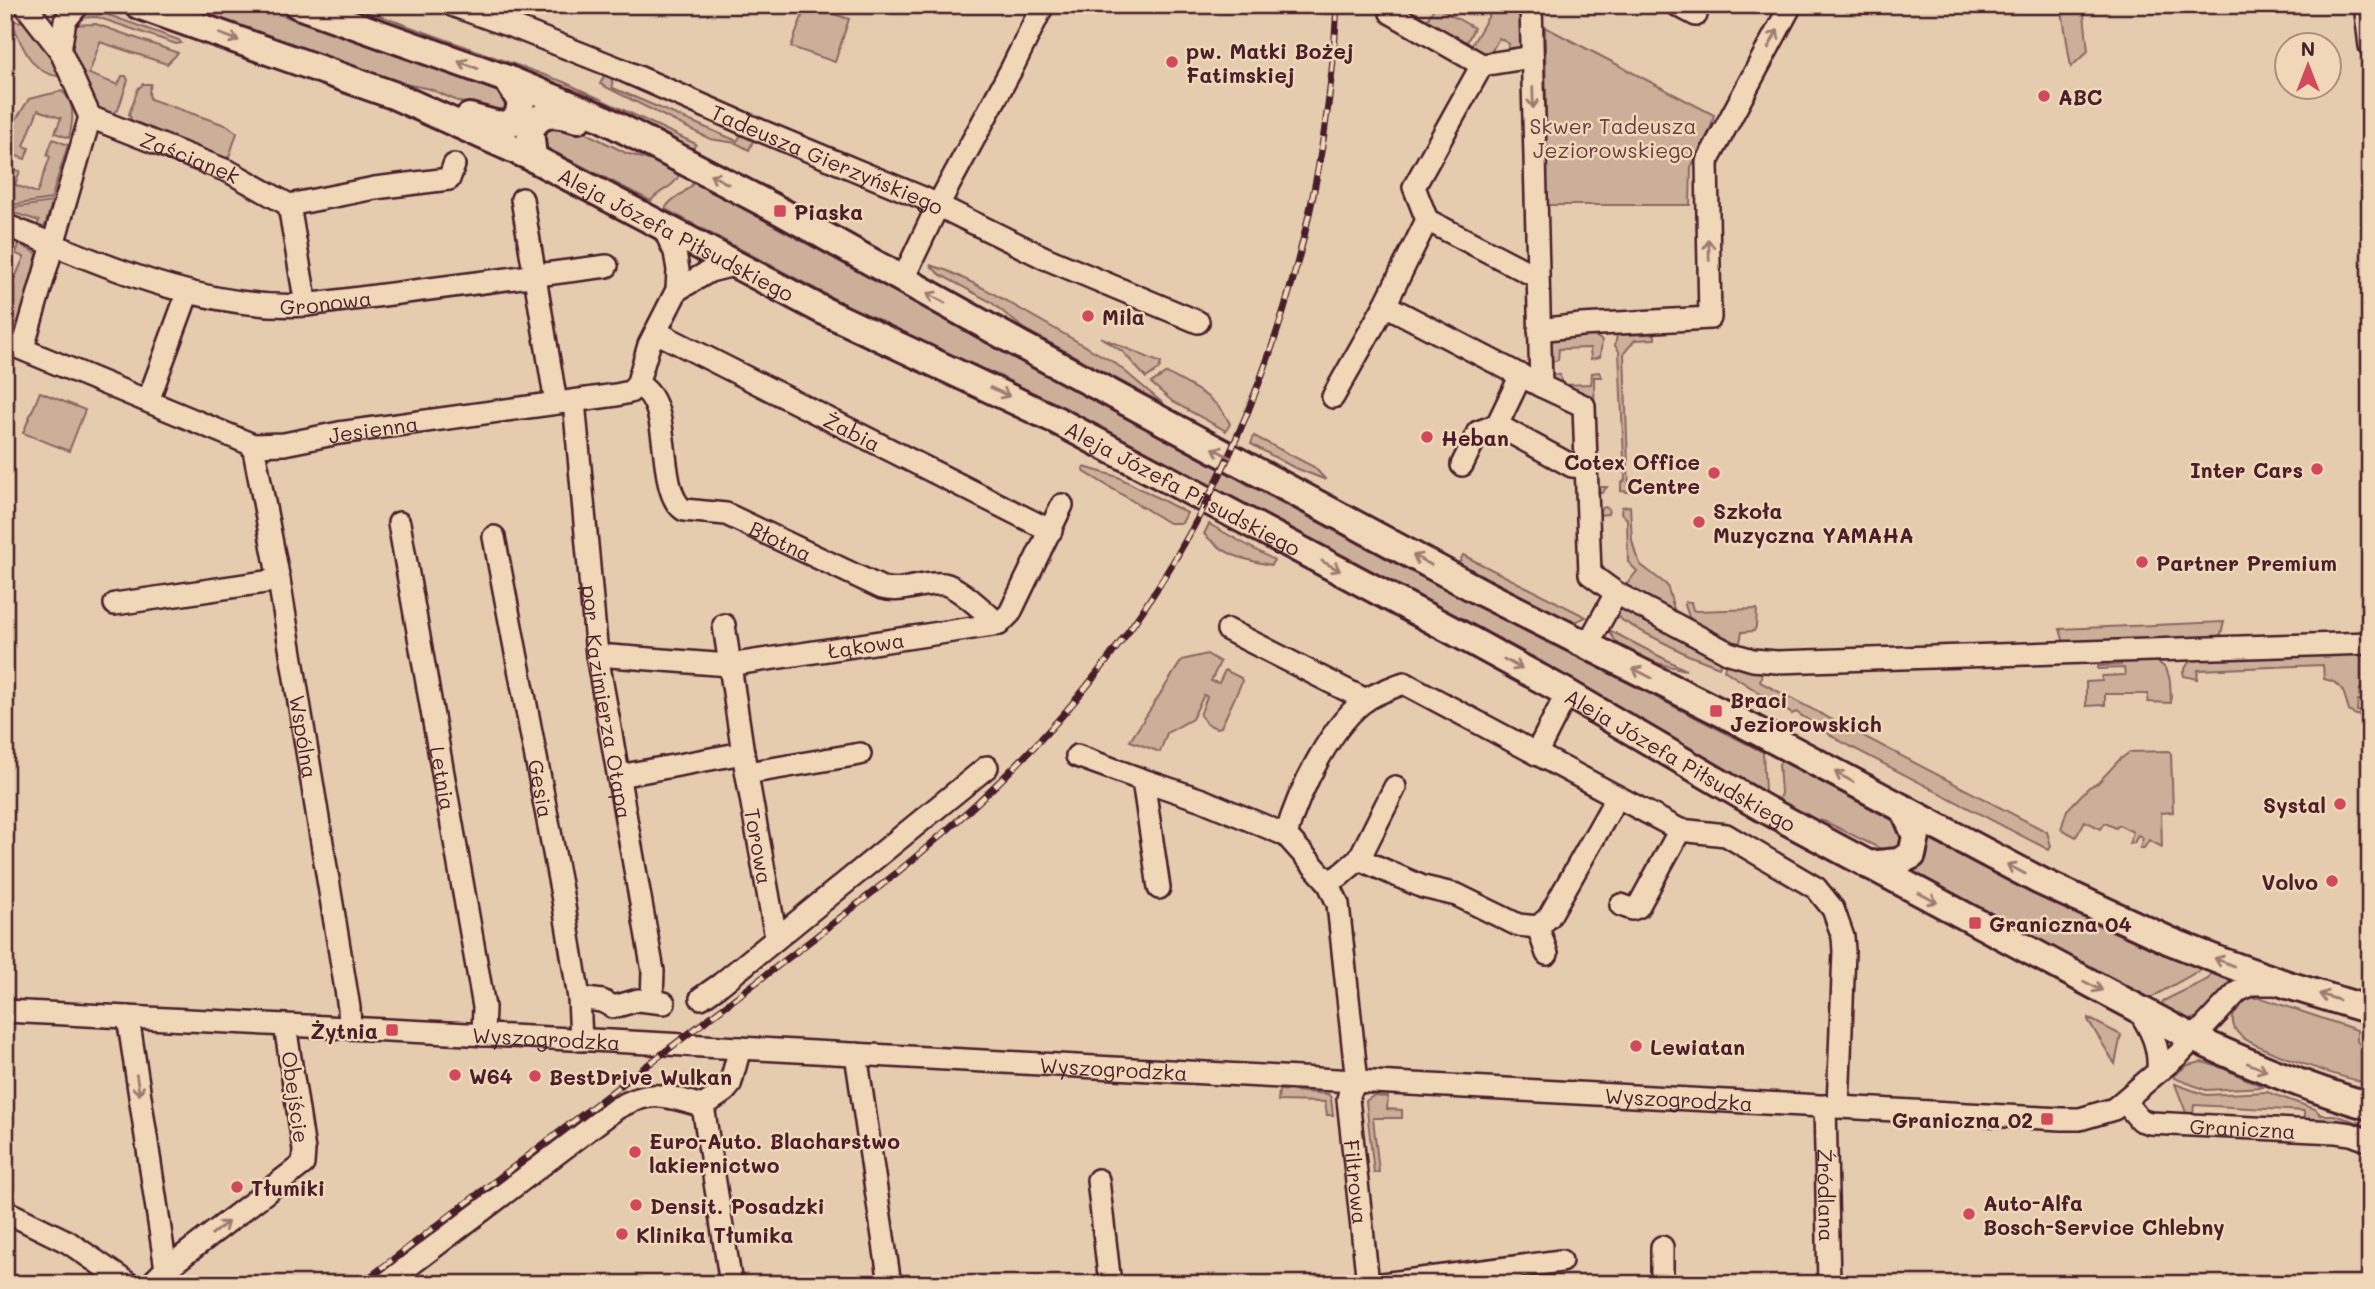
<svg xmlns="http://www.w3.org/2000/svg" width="2375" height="1289" font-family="Mali,sans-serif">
<rect width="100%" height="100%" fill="#e5ccaf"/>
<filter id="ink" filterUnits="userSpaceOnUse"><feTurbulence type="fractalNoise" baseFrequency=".0143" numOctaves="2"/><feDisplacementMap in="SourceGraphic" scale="14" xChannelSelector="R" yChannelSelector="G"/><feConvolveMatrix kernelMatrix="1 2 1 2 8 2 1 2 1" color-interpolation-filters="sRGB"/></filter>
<g filter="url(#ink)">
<g fill="#cbaf99" stroke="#8a6762" stroke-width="2">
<path d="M215,5H254L504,94L513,104L497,118L430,89L400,83L212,16Z"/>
<path d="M339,5H350L564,82L696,144L693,149L591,96Z"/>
<path d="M806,5L849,19L835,62L791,47Z"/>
<path d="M1495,5H1525V41L1521,51L1511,54L1507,50L1509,44L1499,38L1488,58L1470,48Z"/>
<path d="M2061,5H2083L2088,51L2071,67Z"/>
<path d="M1435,6L1474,28L1465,46L1425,24Z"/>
<path d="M85,11L100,12L179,40L181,43L176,44L97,17L75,18Z"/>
<path d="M12,21L32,22L41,33L60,72L58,76C32,74 20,43 12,21Z"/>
<path d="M96,24L178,53L167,64L100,42L89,74L118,85L122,76H126L128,80L118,110L111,114L92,106L67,43L70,25Z"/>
<path d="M1545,27L1714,115L1710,130L1691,167L1690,205H1547Z"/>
<path d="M605,74L611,75L613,88L737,141L743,132L755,136L749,150L736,143L710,139L600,84Z"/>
<path d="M143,84H151L149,92L150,99L228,126L237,133L229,157L221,160L133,124L129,114L138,89Z"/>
<path d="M62,91C76,103 73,122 69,138L55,133L61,118L38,110L24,146L29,148L25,159L5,152V137L29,99Z"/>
<path d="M543,123L578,129L626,153L655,162L679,175C674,188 658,190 651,201L542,146Z"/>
<path d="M53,139L68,145L51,199L5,206V168L20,171L15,185L37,193L50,157L47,155Z"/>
<path d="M694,182L1271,497L1412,572L1763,752L1765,790L1762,792L1534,657L1060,407L1000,376L891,329L665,209C670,197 687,194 694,182Z"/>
<path d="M52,202L45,226L41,228L37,227L39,221L8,211L5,213V209Z"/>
<path d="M19,244L37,254L23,312L16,329L5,327V275L15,278L24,257L16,254Z"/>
<path d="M930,265L948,271L985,289L1115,363L1165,405L1024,329L991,302L939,274Z"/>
<path d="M1592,333L1602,341L1600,357L1591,359L1590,348L1559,349L1558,360L1552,362L1553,374L1560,375L1562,385L1591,384L1592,373L1599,372L1602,377H1594L1596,487H1607L1602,493L1597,492L1594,486L1589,405C1576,386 1546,391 1546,358C1546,350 1548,344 1553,337L1560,334Z"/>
<path d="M1655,334V339L1635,340L1624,353L1629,492L1621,491V484L1625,480L1619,351L1615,346L1617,335Z"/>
<path d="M1100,337L1161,363L1159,369L1146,378L1123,352Z"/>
<path d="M1167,373C1191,387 1218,397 1230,424L1226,431L1173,402L1151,383Z"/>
<path d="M40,392L85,410L69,451L23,433Z"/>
<path d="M1254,436L1314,467L1326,480L1293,467L1251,444Z"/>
<path d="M1084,467L1118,477L1187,513L1182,523H1169L1083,471Z"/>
<path d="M1630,506L1632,540L1636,555L1641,565L1667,585L1676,616L1608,577C1592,562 1597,536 1596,516L1598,510L1605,507L1609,509L1608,514L1599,515V560L1606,572L1626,585L1637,571L1628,562L1627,519L1621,513L1622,507Z"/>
<path d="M1209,524L1274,560L1271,565C1241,559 1226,556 1204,534Z"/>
<path d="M1463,555L1586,617L1577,621L1567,620L1459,563Z"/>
<path d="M1691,602L1693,610L1696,611L1757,609L1756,627L1754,631L1742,632L1740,642L1737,643L1696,623L1689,617L1685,605L1686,602Z"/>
<path d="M1621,608L1722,659L1719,667L1688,655L1645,633L1623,621L1614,612Z"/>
<path d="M2224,622L2221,634L2212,639L2064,643L2060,629Z"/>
<path d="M1609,630L1686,670C1662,665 1619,656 1609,630Z"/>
<path d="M2370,653V690L2360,689L2359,695L2368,696L2370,700H2358L2357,711L2369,713L2366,716L2356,715L2349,711C2344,693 2344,683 2324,679L2323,665L2198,670L2197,679L2184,676L2183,672L2189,662L2197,659Z"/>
<path d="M1207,654L1220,662L1211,681L1219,683L1225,670L1241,678L1242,682L1221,727L1216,728L1207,724L1200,715L1207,697L1204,695L1192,719L1167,733L1160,752L1130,741L1182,660Z"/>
<path d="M2155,661C2173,668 2170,686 2171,703L2148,702V694H2105V705L2086,706V682L2102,681V676L2125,675L2124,668L2098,669V666L2121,665V662Z"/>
<path d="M1726,664L1762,673L1760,682L2047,832L2051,846L2049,850L1838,740L1796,712L1792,714L1724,670Z"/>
<path d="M2169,751L2171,754L2173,812L2161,813L2162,847L2149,840L2144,848H2140L2143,838L2138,835L2134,843L2129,844L2133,832L2119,825L2116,828L2105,823L2101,829L2085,821L2076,837L2061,829L2067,810L2089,787L2098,783L2119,760L2130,752Z"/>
<path d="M1782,761L1896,822L1905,832L1900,849L1885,851L1826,822L1799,814L1778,802L1781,793L1779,764Z"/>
<path d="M1926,838L2106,929L2199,968L2200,970L2150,998L1904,870Z"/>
<path d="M2211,972L2236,981C2219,991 2208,1016 2189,1020L2162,1005L2163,1001L2208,979Z"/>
<path d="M2251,998H2261L2357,1030V1041L2370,1058V1083C2349,1081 2255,1049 2241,1036C2235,1031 2232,1024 2233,1017C2236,1006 2241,1002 2251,998Z"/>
<path d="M2088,1018L2121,1035L2115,1064L2088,1020Z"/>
<path d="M2202,1062L2220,1067L2264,1087L2206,1090L2174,1078L2173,1076L2188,1065Z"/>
<path d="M2175,1084L2206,1095L2267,1092L2315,1109L2321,1115H2334L2370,1126V1130L2350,1123L2304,1122V1111L2194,1105L2193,1115H2187Z"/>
<path d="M1279,1090L1328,1094L1331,1098L1333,1115H1327L1325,1102L1278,1101Z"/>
<path d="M1373,1096L1388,1097L1387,1109L1402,1110V1118H1373L1379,1172L1374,1173L1366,1101Z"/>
</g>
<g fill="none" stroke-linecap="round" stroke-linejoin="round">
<defs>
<g id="minor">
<path d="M25,5L60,50L90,117"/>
<path id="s1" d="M452,5L519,29L620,69L759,130L923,198L1045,258L1198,322"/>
<path d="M1394,5L1391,13L1482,65"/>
<path d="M1531,5L1541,386L1584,406L1590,574L1616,593L1587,646"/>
<path d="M1677,5L1696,15"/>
<path d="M2365,5L2370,46"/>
<path d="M60,50L65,21L78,5"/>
<path d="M1532,57L1482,65L1414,187L1427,220L1385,305L1541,386"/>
<path id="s2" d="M90,117L230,172L289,205L306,305"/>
<path d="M522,199L556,403"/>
<path d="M289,205L375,188L449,179L454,165"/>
<path d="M1427,220L1537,277"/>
<path id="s3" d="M5,225C101,263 201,311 306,305L607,266"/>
<path d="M903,279L938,205L1012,68L1043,5"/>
<path d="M677,290L710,271L738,264"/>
<path d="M1539,330L1581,325L1710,318L1707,162L1791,5"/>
<path id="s4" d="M656,332L1051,531"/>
<path id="s5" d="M5,342L253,445L284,444L339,433L616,395L630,392L637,385L649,345L677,290L678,270L675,252L662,225"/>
<path d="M23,348L90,117"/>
<path d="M1521,375L1497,425L1572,466L1585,467"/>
<path id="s6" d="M637,385C676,399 654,491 684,510L726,514L882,588C903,594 923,581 944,584C960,587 986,614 999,624"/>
<path d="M1333,397L1385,305"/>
<path d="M148,401L188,292"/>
<path id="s7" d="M574,401L597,655L653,971L652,1000"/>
<path id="s8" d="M253,445L279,580L349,1008L350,1028"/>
<path d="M1462,465L1478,432L1497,425"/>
<path id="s9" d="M399,523L484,1007L483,1035"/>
<path id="s10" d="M494,537L563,900L579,998L581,1040"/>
<path d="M1616,593L1729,653L1753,660L1777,662L2370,643"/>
<path d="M115,604L279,580"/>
<path id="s11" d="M724,625L743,753L776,938"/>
<path d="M1228,630L1366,700"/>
<path id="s12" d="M597,655L729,665L999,624L1010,613L1062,505"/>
<path d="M1536,754L1567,693"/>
<path d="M1077,756L1143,780L1159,888"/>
<path d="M747,773L860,754"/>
<path d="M619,776L743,753"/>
<path d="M1143,780L1202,800L1286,835"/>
<path d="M1359,859L1395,787"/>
<path d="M1328,882L1339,876L1359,859L1423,887L1457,895L1518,925L1538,927L1549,917L1617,797"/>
<path d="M1621,905L1632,909L1638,907L1680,830"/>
<path d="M1538,927L1547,954"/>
<path d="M579,998L602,1001L614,1007L638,1000L664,1003"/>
<path d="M701,998L721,984L987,767"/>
<path d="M2137,1008C2151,1029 2160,1046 2158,1072"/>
<path id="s13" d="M5,1011L611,1041L2062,1119H2080L2114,1109L2179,1054L2238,991L2253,984H2279"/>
<path d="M128,1017L166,1269"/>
<path d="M856,1054L890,1284"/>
<path d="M1357,1082L1338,904L1328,882L1286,835C1298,793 1332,721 1369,698C1380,692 1393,687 1404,683L1680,830L1726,835L1816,888L1833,909L1843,937L1844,951L1838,1107"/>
<path id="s14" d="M1357,1082L1350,1091L1348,1099L1368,1284"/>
<path id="s15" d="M2124,1101L2140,1120L2150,1123L2336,1132L2351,1134L2370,1141"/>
<path id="s16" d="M1825,1106L1829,1284"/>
<path d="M1098,1180L1110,1284"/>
<path d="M5,1211L68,1242L129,1284"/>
<path d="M1662,1247V1284"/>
<path d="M151,1284L166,1269L303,1164L304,1150L285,1025"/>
<path d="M385,1284L617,1108C654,1088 665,1096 703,1106"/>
<path d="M731,1284L703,1106L725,1091L730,1085L740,1048"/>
<path d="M1382,1284L1561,1261"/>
</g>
<g id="major">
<path id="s17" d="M138,5L393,95L533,158L822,310L1056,420L1459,634L1567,693L1763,808L2195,1039C2252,1065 2309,1089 2370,1106"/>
<path d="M298,5L507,79L600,117L780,211L1019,344L1483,593L1744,724L2040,881L2170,941L2223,962L2288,985L2370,1010"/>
<path d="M469,117L495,124L508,125L518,117L521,102L507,79"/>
<path d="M533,158L530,130C542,108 558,114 578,119"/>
<path d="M1868,865L1898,862L1912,855L1916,836L1904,809"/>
</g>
</defs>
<use href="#minor" stroke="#4a1f2b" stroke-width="26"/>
<use href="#major" stroke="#4a1f2b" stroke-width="32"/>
<use href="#minor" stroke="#efd7b7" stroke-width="21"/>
<use href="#major" stroke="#efd7b7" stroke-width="26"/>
<defs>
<path id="rail" d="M361,1284C490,1184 621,1086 750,987C862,902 975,817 1067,710C1235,515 1324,260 1337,5"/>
</defs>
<use href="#rail" stroke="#4a1f2b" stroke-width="7"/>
<use href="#rail" stroke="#efd7b7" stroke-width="4.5" stroke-dasharray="13" stroke-linecap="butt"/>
</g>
<defs><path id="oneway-shaft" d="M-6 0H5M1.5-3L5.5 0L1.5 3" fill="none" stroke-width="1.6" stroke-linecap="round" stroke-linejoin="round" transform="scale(1.75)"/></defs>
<g stroke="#9c7b71">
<use href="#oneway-shaft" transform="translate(229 37) rotate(20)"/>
<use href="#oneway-shaft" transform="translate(1773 39) rotate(-62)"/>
<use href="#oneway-shaft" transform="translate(468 65) rotate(-160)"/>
<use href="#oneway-shaft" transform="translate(1533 98) rotate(89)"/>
<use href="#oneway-shaft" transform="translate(719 179) rotate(-152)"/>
<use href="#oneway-shaft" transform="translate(1709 250) rotate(-91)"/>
<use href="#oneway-shaft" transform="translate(936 298) rotate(-151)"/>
<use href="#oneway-shaft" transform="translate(1000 392) rotate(25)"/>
<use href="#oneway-shaft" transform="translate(1222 453) rotate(-152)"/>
<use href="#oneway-shaft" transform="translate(1422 560) rotate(-152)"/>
<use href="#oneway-shaft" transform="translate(1331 566) rotate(28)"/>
<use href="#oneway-shaft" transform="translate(1513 664) rotate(29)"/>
<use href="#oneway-shaft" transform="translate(1642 673) rotate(-153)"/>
<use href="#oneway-shaft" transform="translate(1844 777) rotate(-152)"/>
<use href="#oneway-shaft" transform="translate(2016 869) rotate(-152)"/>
<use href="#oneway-shaft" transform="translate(1928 898) rotate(28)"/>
<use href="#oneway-shaft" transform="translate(2224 962) rotate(-158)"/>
<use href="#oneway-shaft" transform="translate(2093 986) rotate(27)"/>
<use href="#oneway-shaft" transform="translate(2329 997) rotate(-163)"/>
<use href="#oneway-shaft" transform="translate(2257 1067) rotate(22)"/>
<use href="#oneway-shaft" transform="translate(138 1085) rotate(81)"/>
<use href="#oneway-shaft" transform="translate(220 1228) rotate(-37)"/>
</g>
</g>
<g fill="#d1495b" stroke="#efd7b7" stroke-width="2.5">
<circle cx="1172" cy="62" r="7"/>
<circle cx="2044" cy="96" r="7"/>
<rect x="773" y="204" width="14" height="14" rx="3.5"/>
<circle cx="1088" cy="316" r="7"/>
<circle cx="1427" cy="437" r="7"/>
<circle cx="2317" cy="469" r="7"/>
<circle cx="1714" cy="473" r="7"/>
<circle cx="1699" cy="522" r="7"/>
<circle cx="2142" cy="562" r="7"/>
<rect x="1709" y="704" width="14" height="14" rx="3.5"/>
<circle cx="2340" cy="804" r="7"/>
<circle cx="2332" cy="881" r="7"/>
<rect x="1968" y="916" width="14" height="14" rx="3.5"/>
<rect x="385" y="1023" width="14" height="14" rx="3.5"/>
<circle cx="1636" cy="1046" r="7"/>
<circle cx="455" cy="1075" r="7"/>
<circle cx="535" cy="1076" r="7"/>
<rect x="2040" y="1112" width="14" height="14" rx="3.5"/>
<circle cx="635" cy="1152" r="7"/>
<circle cx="237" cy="1187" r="7"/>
<circle cx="636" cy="1205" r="7"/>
<circle cx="1969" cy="1214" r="7"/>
<circle cx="622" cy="1234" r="7"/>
</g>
<g text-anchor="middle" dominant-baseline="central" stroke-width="5" stroke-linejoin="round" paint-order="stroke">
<g font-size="21" font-weight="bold" fill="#4a1f2b" stroke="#efd7b7" text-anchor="start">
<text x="1186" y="50">pw. Matki Bożej<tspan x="1186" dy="24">Fatimskiej</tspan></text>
<text x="2058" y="96">ABC</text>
<text x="794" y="211">Piaska</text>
<text x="1102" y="316">Mila</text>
<text x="1441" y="437">Heban</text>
<text x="1700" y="461" text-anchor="end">Cotex Office<tspan x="1700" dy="24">Centre</tspan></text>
<text x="2303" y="469" text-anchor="end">Inter Cars</text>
<text x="1713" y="510">Szkoła<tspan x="1713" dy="24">Muzyczna YAMAHA</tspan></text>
<text x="2156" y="562">Partner Premium</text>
<text x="1730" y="699">Braci<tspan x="1730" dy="24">Jeziorowskich</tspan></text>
<text x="2326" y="804" text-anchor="end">Systal</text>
<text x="2318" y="881" text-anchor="end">Volvo</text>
<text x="1989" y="923">Graniczna 04</text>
<text x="378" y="1030" text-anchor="end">Żytnia</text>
<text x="1650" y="1046">Lewiatan</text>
<text x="469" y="1075">W64</text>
<text x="549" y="1076">BestDrive Wulkan</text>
<text x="2033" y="1119" text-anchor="end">Graniczna 02</text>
<text x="649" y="1140">Euro-Auto. Blacharstwo<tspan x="649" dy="24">lakiernictwo</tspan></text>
<text x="251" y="1187">Tłumiki</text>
<text x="1983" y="1202">Auto-Alfa<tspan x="1983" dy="24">Bosch-Service Chlebny</tspan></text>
<text x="650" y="1205">Densit. Posadzki</text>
<text x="636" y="1234">Klinika Tłumika</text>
</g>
<g font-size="21" fill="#643c41" stroke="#efd7b7">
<text x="1613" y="125">Skwer Tadeusza<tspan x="1613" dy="24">Jeziorowskiego</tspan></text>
</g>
<g font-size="21" fill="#4a1f2b" stroke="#efd7b7">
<text stroke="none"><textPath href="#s2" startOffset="108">Zaścianek</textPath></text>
<text stroke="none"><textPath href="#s1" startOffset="406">Tadeusza Gierzyńskiego</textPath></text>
<text stroke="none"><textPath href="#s17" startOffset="586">Aleja Józefa Piłsudskiego</textPath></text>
<text stroke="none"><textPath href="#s3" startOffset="334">Gronowa</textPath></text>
<text stroke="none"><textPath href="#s5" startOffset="390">Jesienna</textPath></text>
<text stroke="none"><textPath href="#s4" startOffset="220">Żabia</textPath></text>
<text stroke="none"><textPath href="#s17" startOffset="1153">Aleja Józefa Piłsudskiego</textPath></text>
<text stroke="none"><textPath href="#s6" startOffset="242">Błotna</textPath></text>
<text stroke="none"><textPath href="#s12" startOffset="271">Łąkowa</textPath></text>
<text stroke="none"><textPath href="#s7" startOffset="303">por. Kazimierza Otapa</textPath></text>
<text stroke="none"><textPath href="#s8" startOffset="296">Wspólna</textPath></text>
<text stroke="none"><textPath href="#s17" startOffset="1720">Aleja Józefa Piłsudskiego</textPath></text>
<text stroke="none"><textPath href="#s9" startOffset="259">Letnia</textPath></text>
<text stroke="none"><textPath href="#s10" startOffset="256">Gęsia</textPath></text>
<text stroke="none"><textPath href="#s11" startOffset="224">Torowa</textPath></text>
<text stroke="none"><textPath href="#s13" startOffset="542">Wyszogrodzka</textPath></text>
<text stroke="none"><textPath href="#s13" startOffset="1110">Wyszogrodzka</textPath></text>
<text transform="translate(296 1097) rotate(82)">Obejście</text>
<text stroke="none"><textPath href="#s13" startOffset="1676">Wyszogrodzka</textPath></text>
<text stroke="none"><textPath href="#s15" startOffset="128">Graniczna</textPath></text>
<text stroke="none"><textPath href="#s14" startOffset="103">Filtrowa</textPath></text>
<text stroke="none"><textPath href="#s16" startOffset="89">Źródlana</textPath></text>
</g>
</g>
<rect width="2375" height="1289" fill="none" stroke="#efd7b7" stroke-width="28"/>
<rect x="14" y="14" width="2347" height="1261" fill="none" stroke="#4a1f2b" stroke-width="2.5" filter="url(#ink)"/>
<g transform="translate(2308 66)"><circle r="33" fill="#efd7b7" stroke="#ad8d7f" stroke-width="2"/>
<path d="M0-5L12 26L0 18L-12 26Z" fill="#d1495b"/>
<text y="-10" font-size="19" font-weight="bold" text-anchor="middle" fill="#4a1f2b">N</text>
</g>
</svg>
